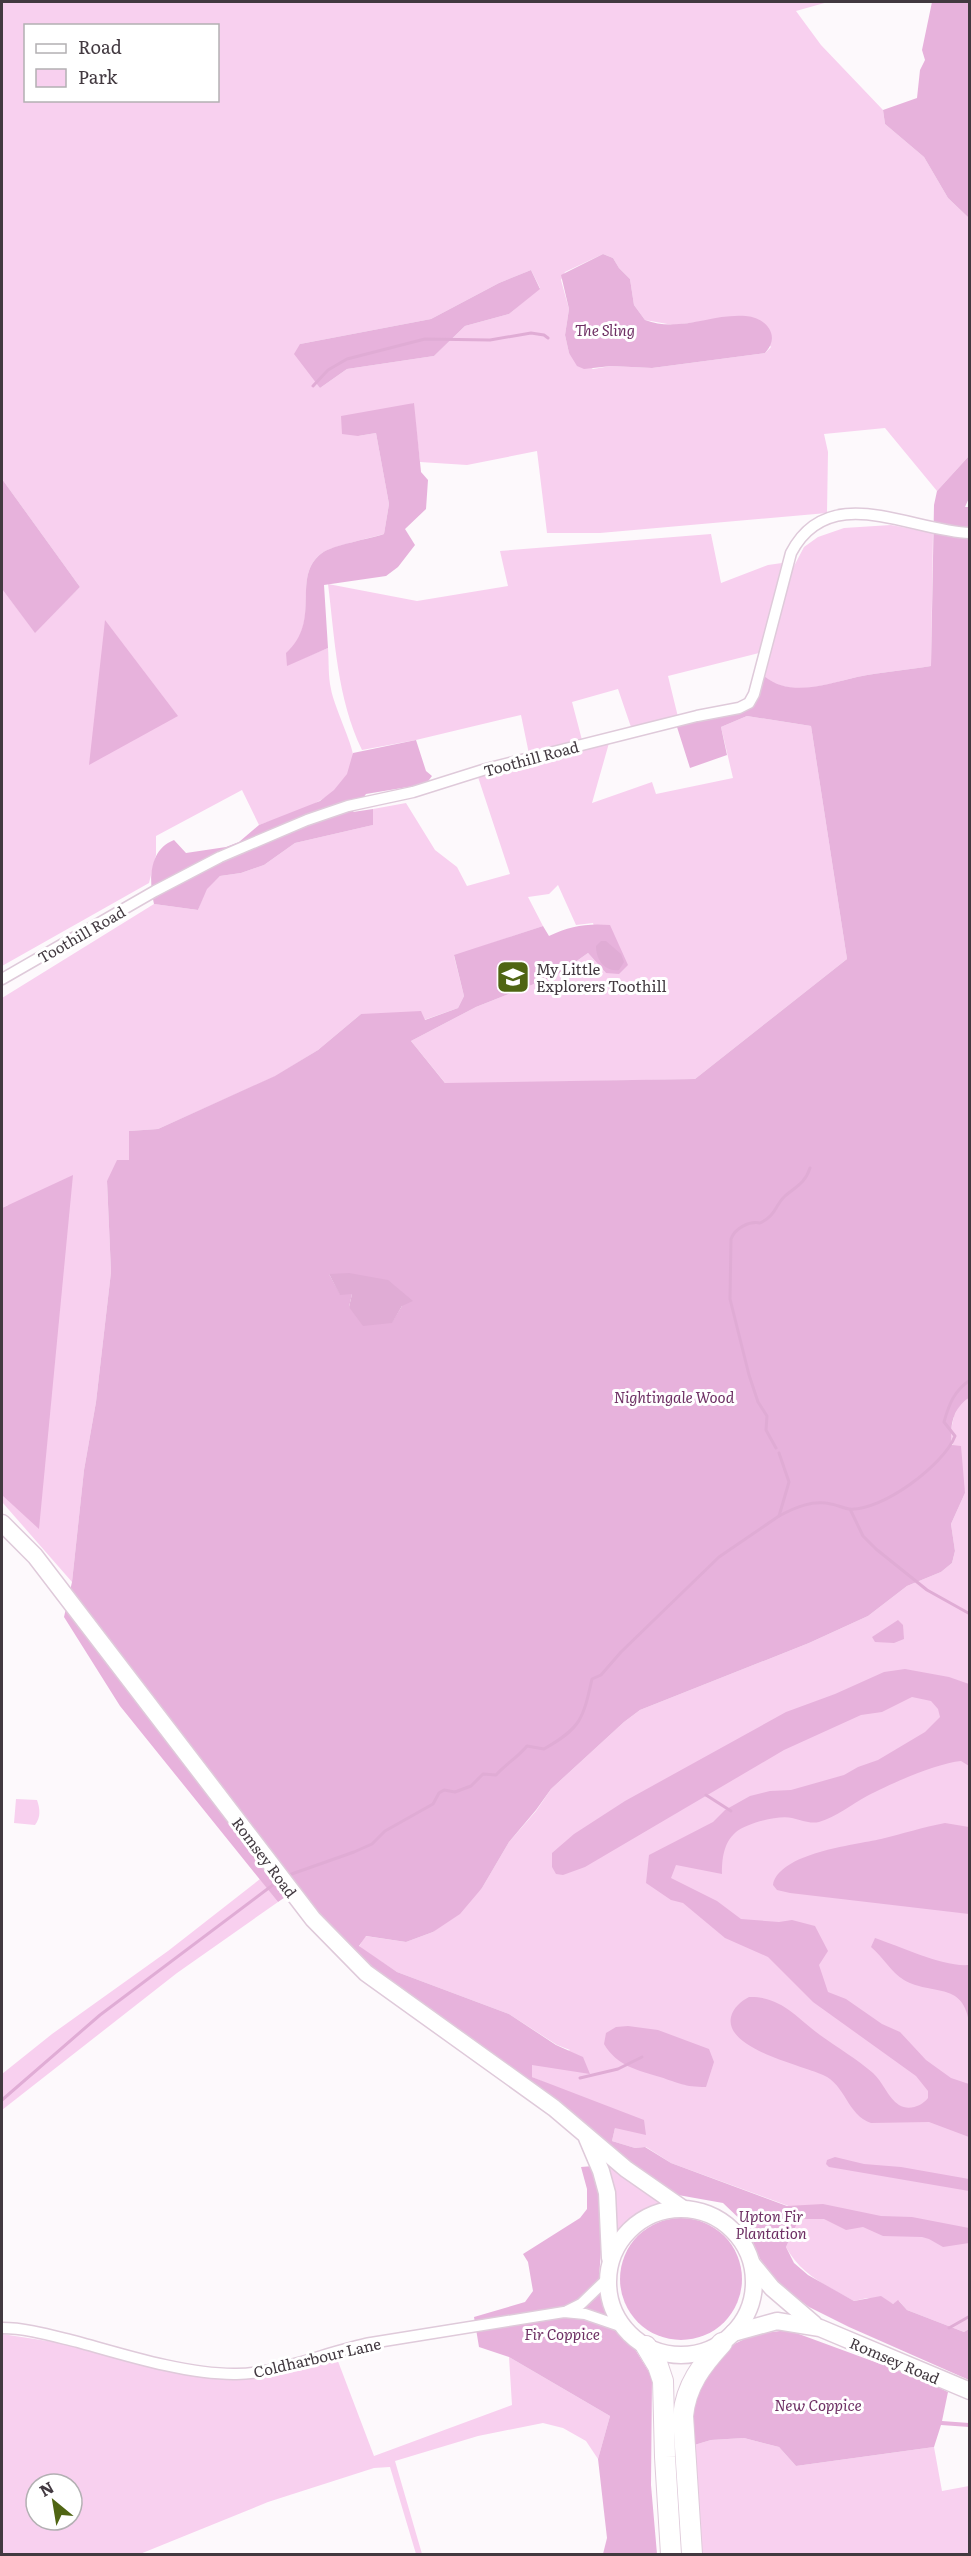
<svg xmlns="http://www.w3.org/2000/svg" width="971" height="2556" font-family="Literata,serif">
<rect width="100%" height="100%" fill="#fdf9fc"/>
<g fill="#f8d0ef" fill-rule="evenodd">
<path d="M2,2H828L796,11L821,45L883,110L885,124L924,157L948,198L969,218V456L937,491L885,428L824,434L828,452L827,513L600,533H547L537,451L467,465L420,462L413,403L358,436L376,433L389,504L384,534C370,538 332,546 322,553C290,577 323,620 287,653V665L328,648C329,661 328,676 331,689C333,703 353,746 353,755C350,799 293,813 259,825L242,790L156,836V855L149,883L2,966V589L35,632L80,587L2,479ZM26,26H218V100H26ZM603,254L613,258L619,268L630,279L634,305L645,320L673,325L746,316L771,347L765,353L652,368L611,366L593,369L569,353L565,335L569,309L561,280L565,272ZM531,270L540,288L509,314L465,326L434,356L347,369L320,388L300,344L431,319L499,283Z"/>
<path d="M891,525L933,533L931,666C906,670 881,672 857,677C826,684 791,699 764,676L793,568L804,547L818,537L844,528Z"/>
<path d="M711,534L721,583L768,565L782,563L759,653L668,676L678,717L631,727L618,689L572,702L582,740L529,754L521,715L416,740L362,750C337,698 335,640 328,584L417,601L508,586L500,551Z"/>
<path d="M747,716L811,726L847,959L695,1079L446,1084L411,1041L476,1007L557,975L588,953L606,973L593,923L576,925L558,885L549,894L528,897L543,926L454,956L464,996L458,1008L424,1020L361,1014L318,1050L276,1076L158,1129L129,1131V1160L107,1181L111,1272L96,1402L84,1470L72,1582L2,1502V1254L8,1205L2,1208V998L154,904L198,910L206,889L220,876L241,873L264,865L295,843L373,825V809L406,803L435,850L457,867L467,886L510,874L478,777L609,743L592,803L652,782L656,794L733,778L721,727Z"/>
<path d="M969,1397V2329L964,2332L907,2310L899,2301L893,2304L867,2298L854,2301C827,2286 801,2275 786,2247L802,2211L671,2163L646,2147L635,2148L612,2141L615,2128L567,2092L532,2077L531,2065L570,2050L557,2045L509,2014L397,1972L359,1947L365,1936L406,1942L433,1932L482,1888L509,1842L536,1811L551,1789L624,1722L640,1710L809,1643L868,1616L907,1586L941,1572L952,1563L955,1551L951,1524L965,1493L950,1434L954,1416L961,1402Z"/>
<path d="M16,1799L37,1800C40,1809 41,1817 35,1825L14,1823Z"/>
<path d="M260,1879L278,1902L177,1973L2,2110V2074L52,2034L168,1951Z"/>
<path d="M605,2161L665,2206L637,2216L616,2236L617,2216L613,2188Z"/>
<path d="M2,2334L54,2342L205,2376L238,2380L336,2356L374,2456L512,2405L509,2357L610,2416L598,2459L586,2441L563,2428L543,2423L478,2436L395,2461L422,2554H416L390,2467L374,2468L268,2502L140,2554H2ZM36,2484H72V2520H36Z"/>
<path d="M744,2438L779,2447L796,2466L934,2447L942,2491L969,2486V2554H700L691,2446L711,2440Z"/>
</g>
<g fill="#e7b2dc" fill-rule="evenodd">
<path d="M932,2H969V218L948,198L924,157L885,124L883,110L917,98L920,70L925,60L922,50Z"/>
<path d="M603,254L613,258L619,268L630,279L634,305L645,320C679,333 712,313 746,316C767,318 781,336 765,353L652,368L611,366L584,369L577,366L569,353L565,335L569,309L561,275Z"/>
<path d="M531,270L540,289L509,314L465,326L434,356L347,369L320,388L294,354L300,344L431,319L499,283Z"/>
<path d="M414,403L421,472L428,480L426,509L405,529L415,545L398,567L386,576L324,585L328,648L287,666L286,653C323,620 290,577 322,553C333,545 369,539 384,534L389,504L376,433L358,436L342,434L341,416Z"/>
<path d="M969,456V498L965,507H970V1397C953,1407 949,1427 952,1445L961,1446L965,1493L951,1524L955,1551L952,1563L941,1572L907,1586L868,1616L809,1643L640,1710L624,1722L551,1789L536,1810L509,1842L482,1888L460,1914L433,1932L406,1942L366,1936L359,1946L397,1972L509,2014L556,2045L583,2057L590,2074L532,2065V2077L644,2120L646,2135L615,2128L612,2141L635,2148L645,2147L671,2163L787,2206L823,2204L881,2216L912,2217L969,2228V2243L943,2247L929,2239L922,2237L883,2236L863,2227L846,2230L824,2219H799L786,2247L794,2263L808,2275L854,2301L881,2296L893,2304L898,2300L907,2310L964,2332L969,2329V2380L849,2327L809,2307L784,2289L760,2259L746,2225L723,2203L678,2195L651,2178L403,1994L350,1950L297,1889L278,1902L120,1706L64,1617L72,1582L84,1470L96,1402L111,1272L107,1181L117,1160H129V1131L158,1129L275,1076L318,1050L361,1014L421,1011L425,1020L458,1008L464,996L454,955L543,926L549,936C570,926 587,923 610,925L628,965L619,974L606,973L588,953L557,975L476,1007L411,1041L445,1083L695,1079L847,959L811,726L747,716L721,727L727,755L690,768L677,727L702,719L741,712L764,676C791,698 826,684 857,677C881,672 906,670 931,666L934,505L937,491ZM329,1274L402,1306L392,1322L349,1307L352,1294H340Z"/>
<path d="M2,479L80,587L35,633L2,589Z"/>
<path d="M105,620L178,716L89,765Z"/>
<path d="M416,740L426,771L432,776L426,784L366,794L353,812L373,809V825L295,843L264,865L241,873L220,876L207,889L198,910L154,904C149,882 148,850 174,840L186,853L226,847L239,842L259,825L320,801L334,790L347,774L353,753Z"/>
<path d="M73,1175L39,1529L2,1495V1208Z"/>
<path d="M898,1620L903,1625L904,1639L894,1643L875,1642L872,1637Z"/>
<path d="M905,1669L949,1677L969,1684V1766L961,1761C937,1763 890,1784 867,1796C852,1804 836,1817 819,1822C809,1824 802,1820 792,1818C778,1815 747,1823 736,1832C723,1843 722,1860 722,1874L676,1865L671,1878L717,1901L741,1919L779,1922L792,1920L815,1926L828,1951L819,1965L828,1992L846,1999L882,2024L900,2032L926,2060L951,2078L969,2084V2137L929,2122L871,2123C847,2115 846,2085 823,2075C802,2065 724,2049 731,2017C733,2008 741,2001 749,1997C781,1996 797,2018 820,2035C838,2048 857,2059 873,2073C883,2082 888,2098 899,2105C909,2111 922,2106 928,2098V2091L916,2076L813,2002L768,1957L725,1938L683,1903L671,1900L646,1883L649,1855L713,1822L725,1810L750,1796L770,1791L791,1790L844,1775L858,1767L878,1760L925,1732L940,1717L938,1709L931,1701L912,1697L882,1712L861,1715L784,1750L585,1867L563,1875L556,1874L552,1867V1853L574,1834L625,1801L786,1712L835,1694L884,1672Z"/>
<path d="M945,1823L969,1827V1914L790,1893L777,1890L773,1885C779,1853 854,1845 881,1839C902,1834 923,1827 945,1823Z"/>
<path d="M875,1938C902,1947 942,1967 969,1965V2021C962,1981 932,1996 904,1980C891,1972 883,1957 871,1947Z"/>
<path d="M628,2026L658,2030L709,2049L714,2062L706,2087C684,2087 679,2083 660,2077C637,2070 617,2066 604,2044L606,2033L616,2027Z"/>
<path d="M835,2157L864,2164L901,2167L969,2179V2191L829,2167L826,2164L827,2160Z"/>
<path d="M593,2166L604,2213L599,2277L603,2307L615,2329L633,2346L652,2377L651,2485L657,2554H603L607,2538L598,2459L610,2416L509,2357L479,2347L474,2317L525,2302L533,2291L528,2262L523,2254L580,2218L587,2209V2189L581,2167Z"/>
<circle cx="681" cy="2279" r="61"/>
<path d="M788,2330L875,2362L890,2365L948,2392L942,2421L969,2423V2427L941,2425L934,2447L796,2466L779,2447L744,2438L711,2440L691,2446V2401L700,2383L728,2347L755,2334Z"/>
</g>
<g fill="#e0acd5">
<path d="M601,941H606L621,954L624,962L619,970C604,972 596,959 596,946Z"/>
<path d="M349,1273L388,1280L413,1301L402,1306L392,1323L363,1326L349,1307L352,1294L340,1295L329,1274Z"/>
</g>
<g fill="none" stroke-linecap="round" stroke-linejoin="round">
<g stroke="#e0acd5" stroke-width="3">
<path d="M313,386L328,370L347,359L425,339L490,340L531,333L544,335L548,338"/>
<path d="M776,1448L766,1430L767,1416L758,1402L749,1375L730,1299L731,1239C735,1228 749,1221 760,1223C776,1216 775,1205 785,1196C797,1186 805,1183 810,1168"/>
<path d="M850,1509L863,1536L876,1549L927,1590L970,1614"/>
<path d="M779,1516C796,1507 812,1500 831,1504C837,1505 843,1508 849,1509C881,1512 944,1465 955,1436L944,1422C949,1404 954,1391 970,1380"/>
<path d="M706,1795L731,1811"/>
<path d="M286,1876L354,1852L372,1844L385,1831L433,1804L439,1793L444,1790L455,1792L471,1786L483,1774L496,1775C506,1764 518,1757 527,1746L544,1749C581,1728 583,1719 592,1679L601,1675L621,1652L719,1557L779,1516L789,1482L779,1453"/>
<path d="M580,2078L618,2069L642,2057"/>
<path d="M2,2100L100,2015L278,1881"/>
<path d="M949,2328L970,2316"/>
</g>
<defs>
<g id="street">
<path d="M2,979L155,891L220,857L307,820L348,806L413,792L486,769L697,716L739,708L749,703L754,694L791,553C829,480 910,531 970,533"/>
<path d="M567,2311L581,2304L607,2279"/>
<path d="M2,2328C27,2328 53,2336 78,2342C125,2355 185,2374 234,2374C275,2375 329,2351 371,2343L564,2312L585,2314L623,2327"/>
</g>
<g id="primary">
<path d="M2,1523L35,1556L313,1919L366,1973L554,2108L626,2169L682,2208"/>
<path d="M587,2138L601,2171L607,2193L610,2258"/>
<circle cx="681" cy="2282" r="73"/>
<path d="M753,2265L772,2288L814,2324"/>
<path d="M733,2333L777,2321L820,2328L970,2391"/>
</g>
<g id="highway">
<path d="M646,2346L658,2366L663,2381L665,2457L671,2554"/>
<path d="M692,2554L683,2416C686,2385 702,2365 722,2343"/>
</g>
</defs>
<use href="#street" stroke="#dfcada" stroke-width="13"/>
<use href="#primary" stroke="#dfcada" stroke-width="19"/>
<use href="#highway" stroke="#dfcada" stroke-width="22"/>
<use href="#street" stroke="#fff" stroke-width="10"/>
<use href="#primary" stroke="#fff" stroke-width="16"/>
<use href="#highway" stroke="#fff" stroke-width="20"/>
</g>
<defs>
<symbol id="school-square" viewBox="-11 -11 22 22"><rect x="-9" y="-9" width="18" height="18" rx="4" fill="#4f6513" stroke="#fff"/><path d="M0-5L7-2L0 1L-7-2ZM-4 1L0 2.5L4 1V4Q0 6-4 4Z" fill="#fff"/></symbol>
</defs>
<g fill-rule="evenodd">
<use href="#school-square" x="494" y="958" width="38" height="38"/>
</g>
<g text-anchor="middle" dominant-baseline="central" stroke-width="6" stroke-linejoin="round" paint-order="stroke">
<g font-size="15" font-style="italic" fill="#6e3064" stroke="#fff">
<text x="605" y="329">The Sling</text>
<text x="674" y="1396">Nightingale Wood</text>
<text x="771" y="2215">Upton Fir<tspan x="771" dy="17">Plantation</tspan></text>
<text x="562" y="2333">Fir Coppice</text>
<text x="818" y="2404">New Coppice</text>
</g>
<g font-size="15" fill="#423940" stroke="#fff">
<text transform="translate(531 758) rotate(-15)">Toothill Road</text>
<text transform="translate(81 934) rotate(-30)">Toothill Road</text>
<text transform="translate(265 1857) rotate(53)">Romsey Road</text>
<text transform="translate(317 2357) rotate(-13)">Coldharbour Lane</text>
<text transform="translate(895 2360) rotate(23)">Romsey Road</text>
</g>
<g font-size="15" fill="#423940" stroke="#fff" text-anchor="start">
<text x="536" y="968">My Little<tspan x="536" dy="17">Explorers Toothill</tspan></text>
</g>
</g>
<rect width="971" height="2556" fill="none" stroke="#423940" stroke-width="6"/>
<rect x="24" y="24" width="195" height="78" fill="#ffffff" stroke="#b3b0b3" stroke-width="1.5"/>
<rect x="36" y="44" width="30" height="9" fill="#ffffff" stroke="#b3b0b3" stroke-width="1.5"/>
<text x="78" y="54" font-size="18" fill="#423940">Road</text>
<rect x="36" y="69" width="30" height="18" fill="#f8d0ef" stroke="#b3b0b3" stroke-width="1.5"/>
<text x="78" y="84" font-size="18" fill="#423940">Park</text>
<g transform="translate(54 2502) rotate(330)"><circle r="28" fill="#ffffff" stroke="#b3b0b3" stroke-width="1.5"/>
<path d="M0-4.5L10 22L0 15L-10 22Z" fill="#4f6513"/>
<text y="-9" font-size="16" font-weight="bold" text-anchor="middle" fill="#423940">N</text>
</g>
</svg>
